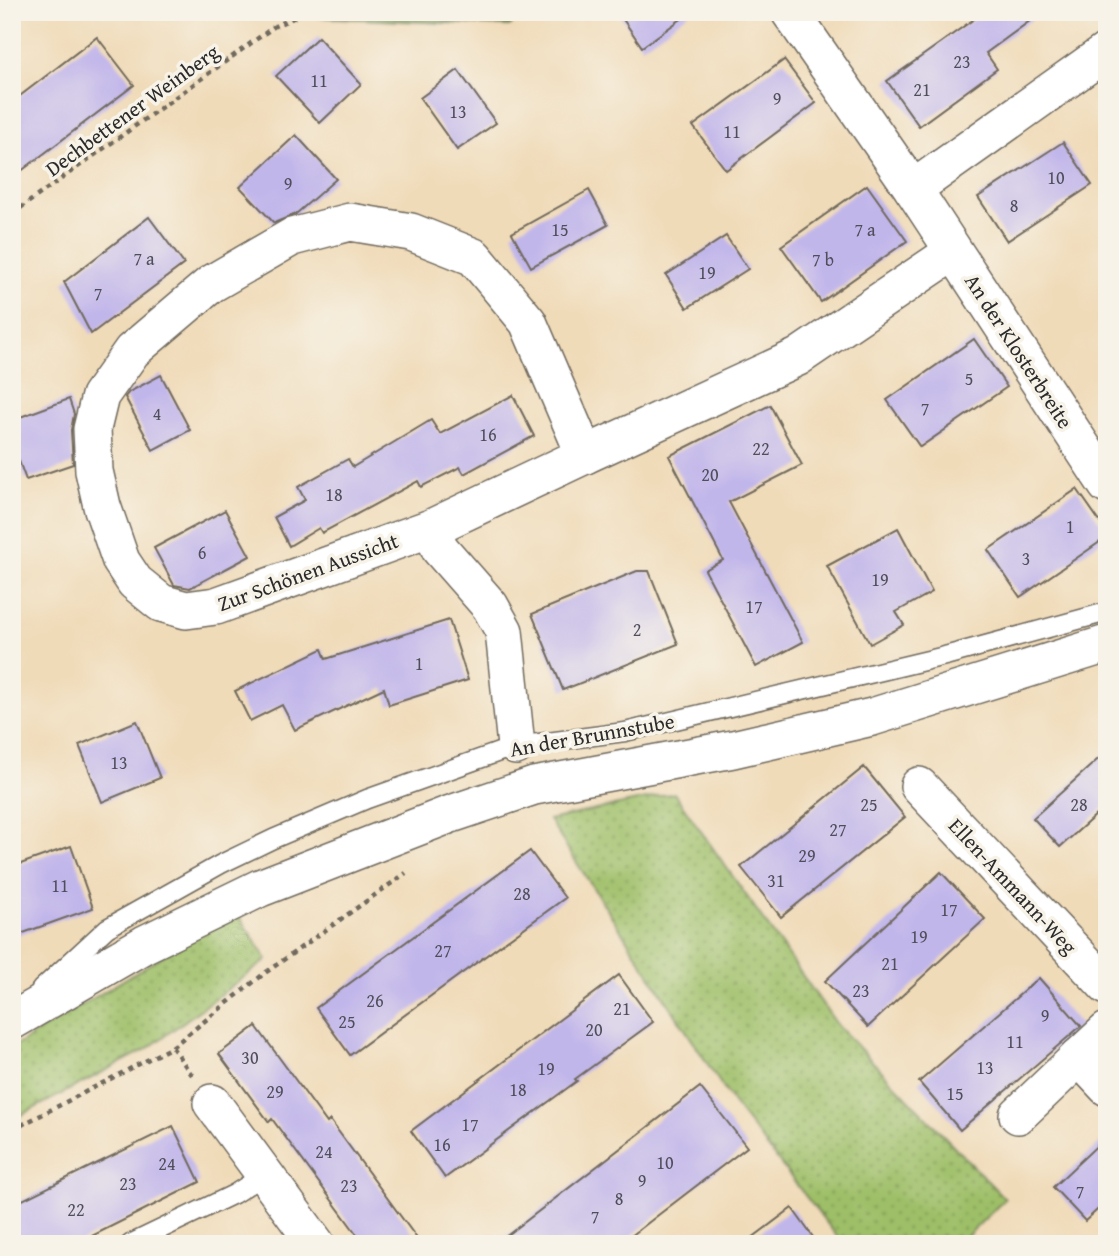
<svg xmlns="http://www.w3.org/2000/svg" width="1119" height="1256" font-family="'Gentium Book Plus',serif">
<defs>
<pattern id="forest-crowns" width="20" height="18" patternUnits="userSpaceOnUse" patternTransform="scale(1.75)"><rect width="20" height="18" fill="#7ea65c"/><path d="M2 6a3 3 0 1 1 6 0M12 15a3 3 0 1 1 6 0" fill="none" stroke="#67874c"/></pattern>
<pattern id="park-dots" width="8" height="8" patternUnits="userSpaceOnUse" patternTransform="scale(1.75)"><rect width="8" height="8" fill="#9ebf68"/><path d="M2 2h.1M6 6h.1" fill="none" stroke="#819b56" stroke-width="1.8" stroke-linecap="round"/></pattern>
</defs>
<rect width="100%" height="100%" fill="#f7f3e8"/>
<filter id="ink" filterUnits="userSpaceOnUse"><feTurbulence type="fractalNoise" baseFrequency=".0143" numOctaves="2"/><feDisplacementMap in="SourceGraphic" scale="14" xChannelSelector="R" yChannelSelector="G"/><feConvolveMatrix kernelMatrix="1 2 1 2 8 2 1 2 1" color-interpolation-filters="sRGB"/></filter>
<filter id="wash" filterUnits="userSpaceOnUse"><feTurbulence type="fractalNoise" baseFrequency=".00686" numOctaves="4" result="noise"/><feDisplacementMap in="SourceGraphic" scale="28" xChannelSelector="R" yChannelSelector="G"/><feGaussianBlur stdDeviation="1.57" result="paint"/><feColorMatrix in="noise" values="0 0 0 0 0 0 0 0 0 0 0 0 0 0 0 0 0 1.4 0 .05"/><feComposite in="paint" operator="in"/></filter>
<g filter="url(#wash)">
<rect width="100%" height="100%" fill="#f0dbb9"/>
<path fill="url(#forest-crowns)" stroke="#546844" stroke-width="2" d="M315,12H528L509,26L319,17Z"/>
<g fill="url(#park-dots)" stroke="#64754a" stroke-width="2">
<path d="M674,793L838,1026L1005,1199L959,1244H843L733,1103L549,820Z"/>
<path d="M236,911L267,960L147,1049L12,1120V1048Z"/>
</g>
<g id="blocks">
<g fill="#c1b6ea">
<path d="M618,12H691L642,47Z"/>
<path d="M984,12H1042L986,53L997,69L919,126L887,81Z"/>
<path d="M97,37L134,85L12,178V102Z"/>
<path d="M318,37L361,84L320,123L276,76Z"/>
<path d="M784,60L816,103L726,170L693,126Z"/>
<path d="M458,70L496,123L457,150L420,98Z"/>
<path d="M296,135L336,179L296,214L274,223L240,187Z"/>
<path d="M1063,142L1092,185L1007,241L978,197Z"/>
<path d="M867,185L907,241L821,302L781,246Z"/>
<path d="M589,190L608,225L531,267L512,233Z"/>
<path d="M149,217L184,264L91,334L64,282Z"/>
<path d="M726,236L748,269L687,308L666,275Z"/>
<path d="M974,339L1007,387L920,447L887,400Z"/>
<path d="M161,375L190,430L153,450L125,397L129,392Z"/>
<path d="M513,395L534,436L464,474L460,467L421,487L418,481L322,533L319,528L289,546L274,517L305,500L298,487L348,459L353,467L431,420L440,434Z"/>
<path d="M69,399L74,414L71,430L73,464L26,480L12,442V420Z"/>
<path d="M770,405L802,465L729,502L803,642L756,667L705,570L723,560L669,456Z"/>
<path d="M1077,489L1107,532V537L1020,597L988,550Z"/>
<path d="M225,510L250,556L190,588L174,585L154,548Z"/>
<path d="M898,528L932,592L896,612L904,625L870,644L827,566Z"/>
<path d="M637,571H649L678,644L563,690L532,614Z"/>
<path d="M449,620L468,680L389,705L384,688L295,730L282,705L250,721L235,691L322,649L326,659Z"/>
<path d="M137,721L160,778L102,802L79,745Z"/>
<path d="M1107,751V805L1060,847L1033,818Z"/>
<path d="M864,767L905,817L781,917L741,867Z"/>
<path d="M71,846L93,908L12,937V867Z"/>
<path d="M530,851L565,898L350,1055L316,1008Z"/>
<path d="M941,872L985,919L868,1027L825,981Z"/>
<path d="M619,975L653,1022L575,1079L577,1081L445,1178L411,1131Z"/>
<path d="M1039,978L1081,1026L960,1130L919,1082Z"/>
<path d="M256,1026L327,1123L330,1120L421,1244H364L272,1119L269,1122L219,1054Z"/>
<path d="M700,1087L747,1147L653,1219L621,1244H496Z"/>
<path d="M173,1126L200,1182L76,1244H20L12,1227V1205Z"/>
<path d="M1107,1136V1201L1085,1221L1053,1187Z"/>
<path d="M792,1208L818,1244H744Z"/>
</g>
</g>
</g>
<g filter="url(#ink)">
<use href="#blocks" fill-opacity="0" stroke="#70695d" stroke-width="2"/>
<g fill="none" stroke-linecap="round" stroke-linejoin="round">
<defs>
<g id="lane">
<path d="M41,989L107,928L221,864L273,839L367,799L516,746L625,732L945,656L1107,612"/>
<path d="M130,1244L234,1194L265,1174"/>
</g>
<g id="street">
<path d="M790,12L913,189L1107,485"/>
<path d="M913,189L1107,51"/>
<path d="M585,455L798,357L953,252"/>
<path d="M431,528L585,455L528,322L474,257L411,232L350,222L292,237L211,284L132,351L100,396L92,429L94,471L102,506L121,561L135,582L161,603L186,610L216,606L431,528L440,549L490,606L504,631L516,746"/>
<path d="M919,786L1107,986"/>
<path d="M12,1021L145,944L260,888L448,815L534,786L733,749L872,717L1107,644"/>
<path d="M1107,1031L1079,1057L1107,1087"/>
<path d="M212,1103L316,1244"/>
<path d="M1018,1115L1079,1057"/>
</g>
</defs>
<use href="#lane" stroke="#70695d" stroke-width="21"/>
<use href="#street" stroke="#70695d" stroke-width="40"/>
<g stroke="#70695d" stroke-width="4.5" stroke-dasharray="5 5" stroke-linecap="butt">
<path d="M12,214L275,26L307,12"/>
<path d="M172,1047L192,1075"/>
<path d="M12,1130L172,1047L265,973L406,873"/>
</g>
<use href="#lane" stroke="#fff" stroke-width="18"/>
<use href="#street" stroke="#fff" stroke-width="37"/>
</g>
</g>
<g text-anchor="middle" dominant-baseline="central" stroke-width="7" stroke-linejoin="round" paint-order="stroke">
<g font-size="18" fill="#504e5b">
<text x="962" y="61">23</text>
<text x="319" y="80">11</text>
<text x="922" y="89">21</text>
<text x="777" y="98">9</text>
<text x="458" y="111">13</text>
<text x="732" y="131">11</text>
<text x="1056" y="177">10</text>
<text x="288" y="183">9</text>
<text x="1014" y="205">8</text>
<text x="560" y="229">15</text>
<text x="865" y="229">7 a</text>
<text x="144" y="258">7 a</text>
<text x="823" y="259">7 b</text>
<text x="707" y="272">19</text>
<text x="98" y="293">7</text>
<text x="969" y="378">5</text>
<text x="925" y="408">7</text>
<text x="157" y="413">4</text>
<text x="488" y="434">16</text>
<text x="761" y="448">22</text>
<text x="710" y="474">20</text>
<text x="334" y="494">18</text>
<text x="1070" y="526">1</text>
<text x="202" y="552">6</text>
<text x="1026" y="558">3</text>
<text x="880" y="579">19</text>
<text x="754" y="606">17</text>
<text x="637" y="629">2</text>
<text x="419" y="663">1</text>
<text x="119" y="762">13</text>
<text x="869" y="804">25</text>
<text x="1079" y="804">28</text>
<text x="838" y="829">27</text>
<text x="807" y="855">29</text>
<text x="776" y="880">31</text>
<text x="60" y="885">11</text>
<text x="522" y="893">28</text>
<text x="949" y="909">17</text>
<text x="919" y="936">19</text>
<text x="443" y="950">27</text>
<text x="890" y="963">21</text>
<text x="861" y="990">23</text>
<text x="375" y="1000">26</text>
<text x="622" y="1008">21</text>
<text x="1045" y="1015">9</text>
<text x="347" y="1021">25</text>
<text x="594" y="1029">20</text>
<text x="1015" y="1041">11</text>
<text x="250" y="1057">30</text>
<text x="985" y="1067">13</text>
<text x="546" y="1068">19</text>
<text x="518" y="1089">18</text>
<text x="275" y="1091">29</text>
<text x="955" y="1093">15</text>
<text x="470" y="1124">17</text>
<text x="442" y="1144">16</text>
<text x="324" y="1151">24</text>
<text x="665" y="1162">10</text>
<text x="167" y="1163">24</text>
<text x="642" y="1180">9</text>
<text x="128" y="1183">23</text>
<text x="349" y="1185">23</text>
<text x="1080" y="1191">7</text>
<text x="619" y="1198">8</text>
<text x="76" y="1209">22</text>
<text x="595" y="1216">7</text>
</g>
<g font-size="21" fill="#2b2b2b" stroke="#f7f3e8">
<text transform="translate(132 110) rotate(-36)">Dechbettener Weinberg</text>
<text transform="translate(1019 351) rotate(57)">An der Klosterbreite</text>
<text transform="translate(308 572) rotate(-20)">Zur Schönen Aussicht</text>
<text transform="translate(592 735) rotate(-10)">An der Brunnstube</text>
<text transform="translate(1013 886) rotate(47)">Ellen-Ammann-Weg</text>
</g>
</g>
<rect width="1119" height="1256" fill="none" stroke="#f7f3e8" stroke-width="42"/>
</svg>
